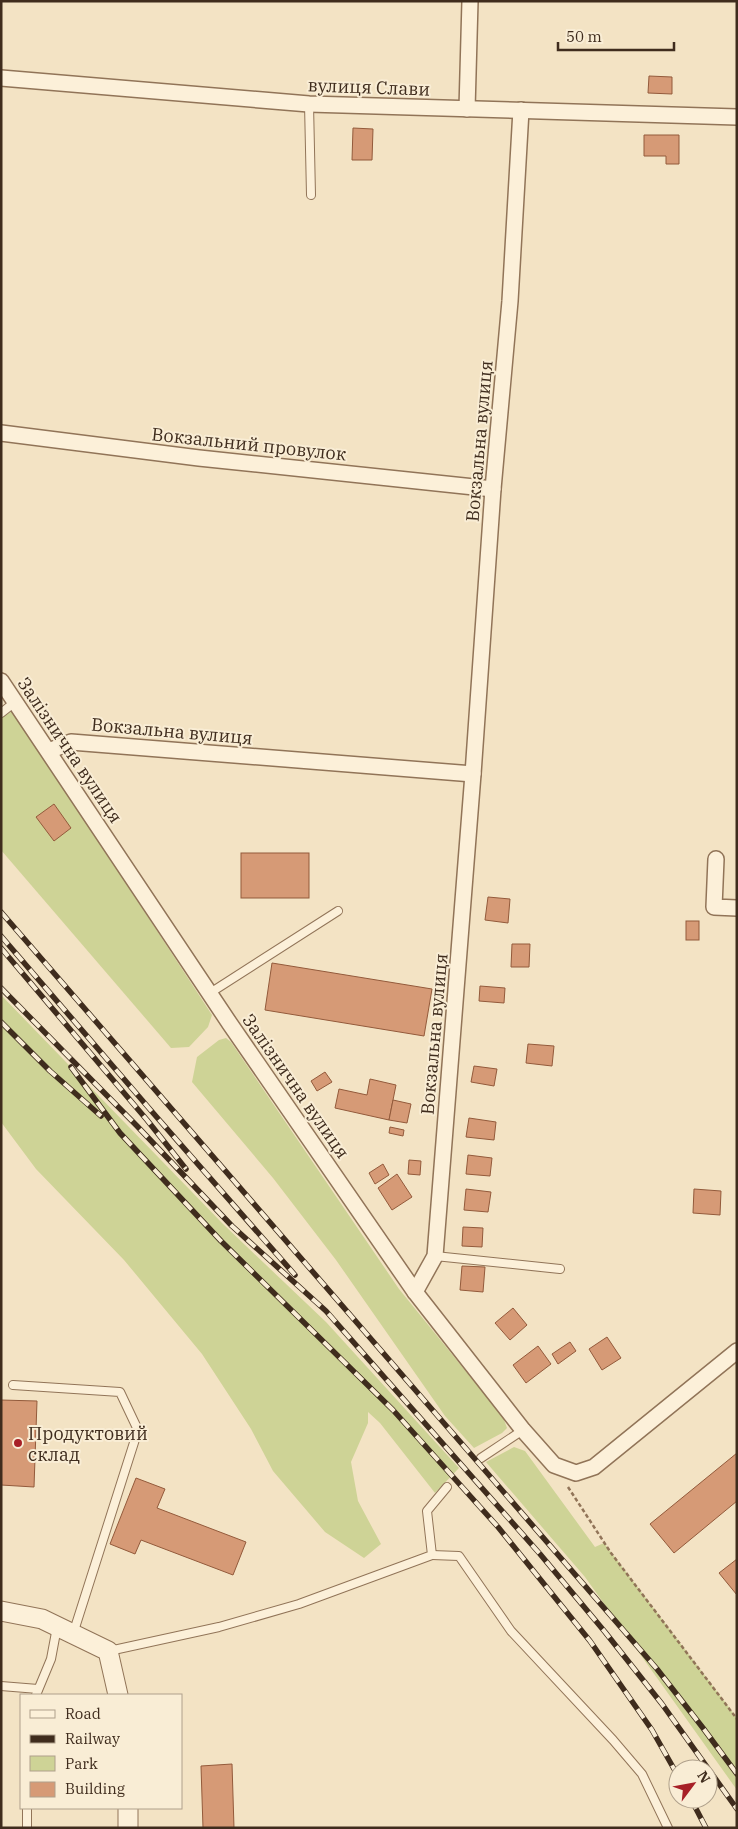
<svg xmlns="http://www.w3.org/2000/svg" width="738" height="1829" font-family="'IBM Plex Serif',serif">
<rect width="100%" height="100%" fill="#f3e3c4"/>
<g fill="#ced396">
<path d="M12,711L17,716L212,1015L208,1027L189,1047L171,1048L1,850V718Z"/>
<path d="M1,995L223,1224L326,1322L459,1468L435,1493L380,1423L368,1412V1423L351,1462L358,1501L381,1544L364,1558L325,1532L273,1471L251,1429L202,1354L124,1260L36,1169L1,1122Z"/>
<path d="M226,1038L231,1042L399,1289L503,1417L507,1428L502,1433L474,1448L445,1416L336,1260L273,1178L192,1082L197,1057L219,1040Z"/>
<path d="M514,1447L525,1451L595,1547L604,1543L737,1718V1790L585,1577L486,1462Z"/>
</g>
<g fill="#d69a76" stroke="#935a3b">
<path d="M649,76L672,77V94L648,93Z"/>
<path d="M353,128L373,129L372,160H352Z"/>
<path d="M644,135H679V164H666V156H644Z"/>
<path d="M54,804L71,828L54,841L36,817Z"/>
<rect x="241" y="853" width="68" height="45"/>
<path d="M488,897L510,899L508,923L485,920Z"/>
<rect x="686" y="921" width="13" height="19"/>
<path d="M512,944H530L529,967H511Z"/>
<path d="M272,963L432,989L424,1036L265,1010Z"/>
<path d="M480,986L505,988L504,1003L479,1001Z"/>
<path d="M528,1044L554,1046L552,1066L526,1063Z"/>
<path d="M474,1066L497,1069L494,1086L471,1082Z"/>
<path d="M325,1072L332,1082L317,1091L311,1081Z"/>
<path d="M370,1079L396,1085L389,1120L335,1108L339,1089L367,1095Z"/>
<path d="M393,1100L411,1104L407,1123L389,1120Z"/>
<path d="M469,1118L496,1122L494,1140L466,1137Z"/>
<path d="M390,1127L404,1130L403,1136L389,1133Z"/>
<path d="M468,1155L492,1158L490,1176L466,1174Z"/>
<path d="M409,1160L421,1161L420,1175L408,1174Z"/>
<path d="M383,1164L389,1175L375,1184L369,1173Z"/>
<path d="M397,1174L412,1197L392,1210L378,1188Z"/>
<path d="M466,1189L491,1192L488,1212L464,1210Z"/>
<path d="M694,1189L721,1191L720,1215L693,1213Z"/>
<path d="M463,1227L483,1228L482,1247L462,1246Z"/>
<path d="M462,1266L485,1267L483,1292L460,1290Z"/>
<path d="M513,1308L527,1325L510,1340L495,1323Z"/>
<path d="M607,1337L621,1358L602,1370L589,1349Z"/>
<path d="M570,1342L576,1351L558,1364L552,1354Z"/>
<path d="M538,1346L551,1364L526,1383L513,1365Z"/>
<path d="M1,1400L37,1401L34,1487L1,1485Z"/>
<path d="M737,1453V1501L674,1553L650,1524Z"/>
<path d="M136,1478L165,1489L157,1508L246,1542L233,1575L141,1540L135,1554L110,1544Z"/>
<path d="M737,1559V1595L719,1573Z"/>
<path d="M232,1764L234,1828H203L201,1766Z"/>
</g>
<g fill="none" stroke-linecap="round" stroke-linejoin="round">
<defs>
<g id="service">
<path d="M309,104L311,195"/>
<path d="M1,713L15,702"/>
<path d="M210,993L338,911"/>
<path d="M435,1256L560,1269"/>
<path d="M13,1385L120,1392L138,1430L73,1634"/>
<path d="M481,1458L523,1430"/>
<path d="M432,1555L459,1556L511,1631L613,1740L642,1774L668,1828"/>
<path d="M109,1651L219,1627L299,1604L432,1555L427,1511L447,1487"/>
<path d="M1,1686L38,1689"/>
<path d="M36,1695L51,1659L57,1627"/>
<path d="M27,1828V1808"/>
</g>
<g id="minor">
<path d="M1,78L309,104L737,117"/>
<path d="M467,109L470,1"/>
<path d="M1,433L199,458L493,489"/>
<path d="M1,681L230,1024L415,1292L523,1430L554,1465L576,1473L594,1467L737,1351"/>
<path d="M49,751L71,742L473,774"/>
<path d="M716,859L714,907L737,908"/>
<path d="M415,1292L435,1256L473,774L493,489L510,301L521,110"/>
</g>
<g id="tertiary">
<path d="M1,1611L42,1619L108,1651L118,1695"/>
<path d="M128,1808V1828"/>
</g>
</defs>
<use href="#service" stroke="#917458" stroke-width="10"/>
<use href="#minor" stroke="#917458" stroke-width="18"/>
<use href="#tertiary" stroke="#917458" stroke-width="21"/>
<path stroke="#917458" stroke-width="2.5" stroke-dasharray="4 2.5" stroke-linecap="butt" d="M568,1487L611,1553L737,1719"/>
<use href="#service" stroke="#fcf0d9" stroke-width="8"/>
<use href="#minor" stroke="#fcf0d9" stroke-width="15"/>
<use href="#tertiary" stroke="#fcf0d9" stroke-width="19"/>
<defs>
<g id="rail">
<path d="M1,912L657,1669L703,1728L737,1774"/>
<path d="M1,936L154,1114L295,1275"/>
<path d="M1,948L147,1120L186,1169"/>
<path d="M1,988L137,1126L232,1226L326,1311L540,1554L605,1632L662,1704L737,1809"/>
<path d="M1,1022L50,1071L101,1116"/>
<path d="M71,1067L120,1133L221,1241L393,1410L498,1527L590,1641L652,1730L678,1776"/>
<path d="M691,1799L706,1828"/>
</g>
</defs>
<use href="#rail" stroke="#3f2c1d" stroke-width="5.5"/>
<use href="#rail" stroke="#f9edd5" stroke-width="4" stroke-dasharray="11" stroke-linecap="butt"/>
</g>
<circle fill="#a72027" stroke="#f9edd5" stroke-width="2" cx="18" cy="1443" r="5"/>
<g text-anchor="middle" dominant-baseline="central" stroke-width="4" stroke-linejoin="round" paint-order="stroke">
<g font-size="18" fill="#3f2c1d" stroke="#f9edd5">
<text transform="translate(369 87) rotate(2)">вулиця Слави</text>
<text transform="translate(479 441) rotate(-85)">Вокзальна вулиця</text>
<text transform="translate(249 444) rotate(6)">Вокзальний провулок</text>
<text transform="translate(172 731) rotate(5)">Вокзальна вулиця</text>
<text transform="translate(70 750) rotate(56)">Залізнична вулиця</text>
<text transform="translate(434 1034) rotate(-85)">Вокзальна вулиця</text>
<text transform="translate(296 1086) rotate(55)">Залізнична вулиця</text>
</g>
<g font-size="18" fill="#3f2c1d" stroke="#f9edd5" text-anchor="start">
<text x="28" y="1433">Продуктовий<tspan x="28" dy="21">склад</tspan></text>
</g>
</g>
<rect width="738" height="1829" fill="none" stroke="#3f2c1d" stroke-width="5"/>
<rect x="20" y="1694" width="162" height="115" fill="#f9edd5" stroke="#afa08b"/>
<rect x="30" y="1710" width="25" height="8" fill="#fcf0d9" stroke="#afa08b"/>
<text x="65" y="1719" font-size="15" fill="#3f2c1d">Road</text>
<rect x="30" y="1735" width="25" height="8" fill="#3f2c1d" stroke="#afa08b"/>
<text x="65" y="1744" font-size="15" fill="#3f2c1d">Railway</text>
<rect x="30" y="1756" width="25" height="15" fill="#ced396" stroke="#afa08b"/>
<text x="65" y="1769" font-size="15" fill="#3f2c1d">Park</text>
<rect x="30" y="1782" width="25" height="15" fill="#d69a76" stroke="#afa08b"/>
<text x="65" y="1794" font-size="15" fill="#3f2c1d">Building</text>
<g transform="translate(693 1784) rotate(58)"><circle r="24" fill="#f9edd5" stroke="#afa08b"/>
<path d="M0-4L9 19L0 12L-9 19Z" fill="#a72027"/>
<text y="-8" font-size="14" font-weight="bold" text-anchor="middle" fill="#3f2c1d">N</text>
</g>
<path d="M558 42v8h116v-8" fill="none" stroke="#3f2c1d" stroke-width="2.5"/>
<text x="566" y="42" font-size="15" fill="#3f2c1d" stroke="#f9edd5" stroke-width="4" paint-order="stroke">50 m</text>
</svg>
